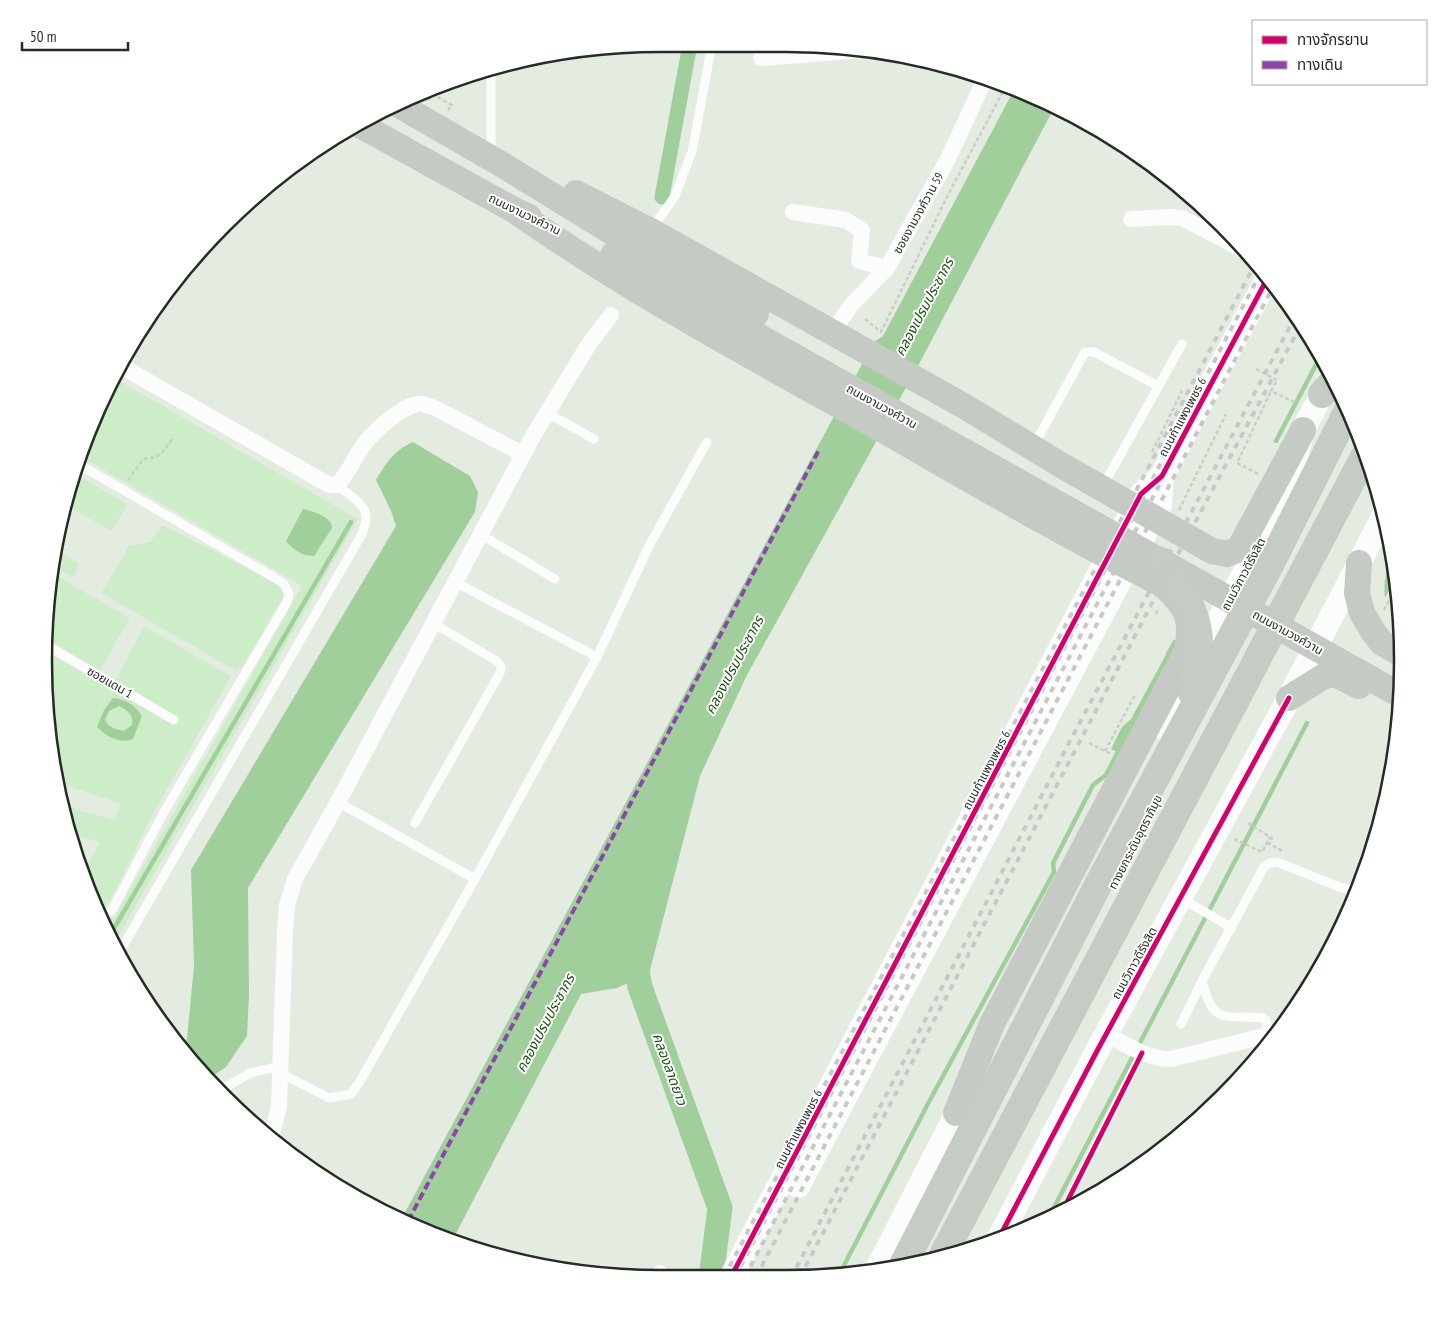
<svg xmlns="http://www.w3.org/2000/svg" width="1447" height="1322" font-family="'PT Sans Narrow','Noto Sans Thai',sans-serif">
<rect width="100%" height="100%" fill="#e4ece2"/>
<g fill="#cdedc9">
<path d="M114,378L358,519L115,942C106,937 105,926 102,917L114,918L302,586L82,457L108,388Z"/>
<path d="M77,475L127,504L112,531L64,504L70,487Z"/>
<path d="M162,525L276,583L283,590L284,596L242,667L235,670L101,593L129,546L150,542Z"/>
<path d="M58,551L79,563L74,578L56,568Z"/>
<path d="M55,575L130,618L100,671L47,639Z"/>
<path d="M144,626L231,676L153,814L110,901L104,906L98,905L85,870L100,842L74,835L64,806L115,820L121,804L56,782L44,661L45,651L111,689Z"/>
</g>
<g fill="#a1cf9b" fill-rule="evenodd">
<path d="M1015,88L1022,91L1054,108L918,366L747,675L700,776L649,974L617,988L581,994L452,1241L402,1218L874,342L883,336Z"/>
<path d="M413,442L470,476L478,492L475,512L248,888L249,994L247,1036L226,1067L210,1078L184,1050L186,1048L194,966L191,870L396,526L391,511L376,480C388,461 392,452 413,442Z"/>
<path d="M303,509C313,512 332,516 332,528L314,556C302,556 294,550 286,541Z"/>
<path d="M1393,556L1395,579L1385,598C1383,582 1386,570 1393,556Z"/>
<path d="M1169,649L1173,651L1121,754L1111,749L1122,727L1131,719Z"/>
<path d="M113,698C126,699 135,705 142,716L133,739C119,744 107,737 97,727L104,710ZM119,706C127,710 134,715 132,725L124,731C115,729 109,728 105,720L109,711Z"/>
</g>
<g fill="none" stroke-linecap="round" stroke-linejoin="round">
<g stroke="#a1cf9b" stroke-width="4.5">
<path d="M1276,441L1320,357"/>
<path d="M1168,654L1175,642"/>
<path d="M109,937L351,522"/>
<path d="M1049,1217L1307,723"/>
<path d="M840,1273L931,1098L1054,872L1053,863L1093,785L1106,775L1120,748"/>
</g>
<path stroke="#a1cf9b" stroke-width="15" d="M662,197L690,44"/>
<path stroke="#a1cf9b" stroke-width="25" d="M635,945V958L640,987L720,1208L712,1270L714,1276"/>
<g stroke="#cacdc9" stroke-width="2.5" stroke-dasharray="4 2.5" stroke-linecap="butt">
<path d="M429,100L432,94L452,105L448,110"/>
<path d="M865,319L881,332L949,193L1006,86"/>
<path d="M1256,369L1277,380L1271,391L1296,403"/>
<path d="M1152,452L1182,391"/>
<path d="M1258,474L1237,463L1271,391"/>
<path d="M128,480L140,463L146,458C161,459 166,448 173,437"/>
<path d="M1179,510L1226,414"/>
<path d="M1384,610L1396,587"/>
<path d="M1156,614L1159,608"/>
<path d="M1089,743L1111,754"/>
<path d="M1105,751L1136,693"/>
<path d="M1248,823L1270,837"/>
<path d="M1270,837L1272,838L1269,844L1283,851"/>
<path d="M1234,839L1262,852L1270,837"/>
</g>
<g stroke="#fbfcfb" stroke-width="9">
<path d="M491,72V155"/>
<path d="M652,229L675,196L692,152L712,44"/>
<path d="M547,413L594,439"/>
<path d="M1033,447L1085,352H1094L1158,386"/>
<path d="M77,470L87,469L273,577L284,584L289,594L287,602L164,812L112,910L105,913L100,911"/>
<path d="M1103,486L1182,344"/>
<path d="M480,534L555,579"/>
<path d="M46,645L174,720"/>
<path d="M597,657L650,544L707,442"/>
<path d="M338,802L475,879"/>
<path d="M415,823L496,680C501,671 505,668 495,660L433,623"/>
<path d="M1181,898L1232,928"/>
<path d="M119,953L362,534C364,529 366,523 366,518C367,504 346,493 337,485"/>
<path d="M1202,981C1214,1027 1224,1014 1263,1018L1266,1020L1269,1034"/>
<path d="M1181,1024L1202,981L1264,867L1270,863L1277,862L1342,888L1350,889L1359,887"/>
<path d="M280,1073L329,1098L351,1094L359,1083L475,879L597,657L455,582"/>
<path d="M221,1090L250,1073L280,1066"/>
</g>
<g stroke="#fbfcfb" stroke-width="16">
<path d="M761,58L865,50"/>
<path d="M793,212L846,220L862,230L859,261L887,268"/>
<path d="M1131,219L1170,217L1182,218L1242,249"/>
<path d="M832,333L852,304L887,268L948,159L985,79"/>
<path d="M121,366L329,485H337C349,473 355,456 365,443C375,430 402,406 418,404C422,403 428,406 433,407L523,454"/>
<path d="M1106,1034C1127,1045 1147,1059 1171,1059L1276,1033"/>
<path d="M270,1136L274,1127L279,1106L285,932L287,905L295,879L338,802L533,436L589,344L611,315"/>
<path d="M660,1273L661,1275"/>
</g>
<g stroke="#fbfcfb" stroke-width="24">
<path d="M1162,727L1287,493L1303,430L1331,377"/>
<path d="M798,1186L1160,505L1162,476"/>
<path d="M999,1238L1097,1051L1289,698L1384,515"/>
<path d="M877,1269L965,1097"/>
<path d="M731,1277L1141,494L1162,476L1267,279"/>
</g>
<g stroke="#c6cac4" stroke-width="26">
<path d="M397,104L501,164L623,239L756,314"/>
<path d="M360,125L514,210L529,217"/>
<path d="M576,193L651,231L964,406L1061,465L1212,551L1227,554L1239,549L1303,430"/>
<path d="M514,210C623,287 741,351 858,416C959,473 1059,533 1162,584C1187,607 1193,617 1187,651L992,1024L956,1113"/>
<path d="M613,255L1400,695"/>
<path d="M1359,563L1357,593L1362,613L1374,633L1382,643L1403,655"/>
<path d="M1289,698L1326,675H1337L1359,686"/>
</g>
<g stroke="#c4ccc3" stroke-width="28">
<path d="M1322,394L1333,381"/>
<path d="M1161,561C1171,577 1185,593 1192,610C1204,636 1199,667 1192,693"/>
<path d="M943,1255L1365,455"/>
<path d="M902,1267L1098,885L1270,565L1348,410"/>
</g>
<g stroke="#c7c9c6" stroke-width="4" stroke-dasharray="6 6" stroke-linecap="butt">
<path d="M724,1277L1255,264"/>
<path d="M735,1277L1261,272"/>
<path d="M745,1277L1267,279"/>
<path d="M756,1277L1273,287"/>
<path d="M800,1277L1162,584L1302,323"/>
<path d="M791,1278L1070,741L1296,315"/>
</g>
<path stroke="#8e44ad" stroke-width="4" stroke-dasharray="8 4" stroke-linecap="butt" d="M408,1221L820,448"/>
<defs>
<g id="cycleway">
<path d="M1063,1210L1142,1053"/>
<path d="M999,1238L1097,1051L1289,698"/>
<path d="M731,1277L1141,494L1162,476L1267,279"/>
</g>
</defs>
<use href="#cycleway" stroke="#fff" stroke-width="8"/>
<use href="#cycleway" stroke="#d6006c" stroke-width="5"/>
</g>
<g text-anchor="middle" dominant-baseline="central" stroke-width="4" stroke-linejoin="round" paint-order="stroke">
<g font-size="12" fill="#262c25" stroke="#fff">
<text transform="translate(918 213) rotate(-61)">ซอยงามวงศ์วาน 59</text>
<text transform="translate(525 214) rotate(26)">ถนนงามวงศ์วาน</text>
<text transform="translate(882 406) rotate(29)">ถนนงามวงศ์วาน</text>
<text transform="translate(1182 417) rotate(-62)">ถนนกำแพงเพชร 6</text>
<text transform="translate(1243 574) rotate(-62)">ถนนวิภาวดีรังสิต</text>
<text transform="translate(1288 632) rotate(29)">ถนนงามวงศ์วาน</text>
<text transform="translate(110 682) rotate(30)">ซอยแดน 1</text>
<text transform="translate(986 770) rotate(-62)">ถนนกำแพงเพชร 6</text>
<text transform="translate(1135 842) rotate(-63)">ทางยกระดับอุตราภิมุข</text>
<text transform="translate(1134 963) rotate(-61)">ถนนวิภาวดีรังสิต</text>
<text transform="translate(798 1129) rotate(-62)">ถนนกำแพงเพชร 6</text>
</g>
<g font-size="14" font-style="italic" fill="#17540f" stroke="#fff">
<text transform="translate(924 307) rotate(-62)">คลองเปรมประชากร</text>
<text transform="translate(734 665) rotate(-62)">คลองเปรมประชากร</text>
<text transform="translate(545 1023) rotate(-62)">คลองเปรมประชากร</text>
<text transform="translate(670 1069) rotate(70)">คลองลาดยาว</text>
</g>
</g>
<path d="M0 0H1447V1322H0ZM660 52H786A608 608 0 0 1 1394 660V662A608 608 0 0 1 786 1270H660A608 608 0 0 1 52 662V660A608 608 0 0 1 660 52Z" fill="#fff" fill-rule="evenodd"/>
<path fill="none" stroke="#262c25" stroke-width="2.5" d="M660 52H786A608 608 0 0 1 1394 660V662A608 608 0 0 1 786 1270H660A608 608 0 0 1 52 662V660A608 608 0 0 1 660 52Z"/>
<rect x="1252" y="20" width="175" height="65" fill="#ffffff" stroke="#a8aba8"/>
<rect x="1262" y="36" width="25" height="8" fill="#d6006c" stroke="#a8aba8"/>
<text x="1297" y="45" font-size="15" fill="#262c25">ทางจักรยาน</text>
<rect x="1262" y="61" width="25" height="8" fill="#8e44ad" stroke="#a8aba8"/>
<text x="1297" y="70" font-size="15" fill="#262c25">ทางเดิน</text>
<path d="M22 42v8h106v-8" fill="none" stroke="#262c25" stroke-width="2.5"/>
<text x="30" y="42" font-size="15" fill="#262c25" stroke="#ffffff" stroke-width="4" paint-order="stroke">50 m</text>
</svg>
